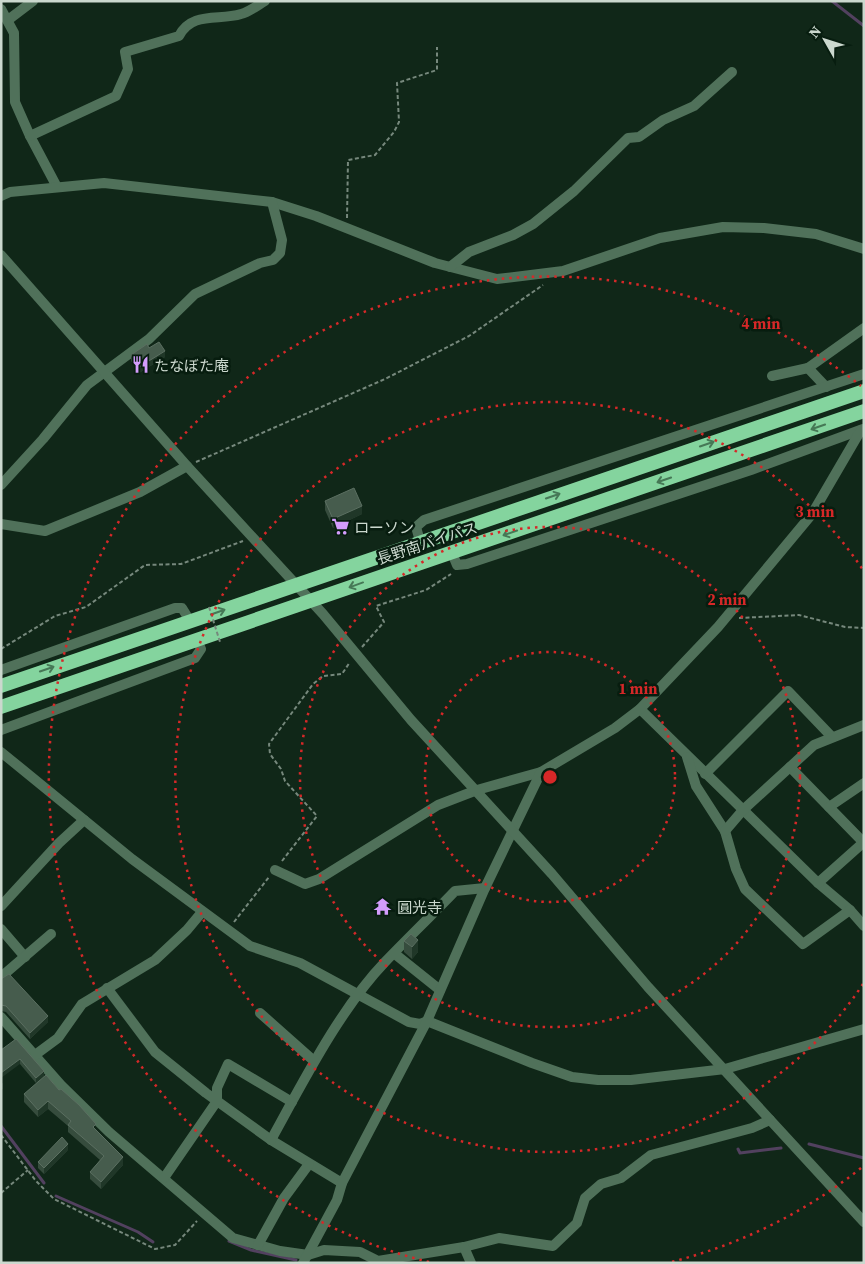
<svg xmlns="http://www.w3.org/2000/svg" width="865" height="1264" font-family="'Source Serif 4','Noto Sans JP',serif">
<rect width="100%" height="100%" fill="#102718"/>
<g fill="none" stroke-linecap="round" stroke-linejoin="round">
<g stroke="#52415f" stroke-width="3">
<path d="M832,1L864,26"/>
<path d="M1,1126L44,1183"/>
<path d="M809,1144L864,1158"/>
<path d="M738,1149L740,1153L781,1148"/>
<path d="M56,1196L138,1232L153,1242"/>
<path d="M229,1241L251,1250L296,1260"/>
</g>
<g stroke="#76887c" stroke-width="2" stroke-dasharray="4 2.5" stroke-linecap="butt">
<path d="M347,218L348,160L375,155L394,132L399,122L397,83L437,70V47"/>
<path d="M196,462L385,379L469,336L543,285"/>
<path d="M739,618L799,615L845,627L864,628"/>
<path d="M362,647L384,622L376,606L426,590L451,574"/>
<path d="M1,649L55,616L86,607L145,565L181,564L243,541"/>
<path d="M282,861L317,816L285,781L281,769L270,754L269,744L313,684L323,676L342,674L350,662"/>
<path d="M234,922L269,877"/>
<path d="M1,1135L36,1181L54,1199L155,1249L175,1245L197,1221"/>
<path d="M1,1193L28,1170"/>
</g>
<g stroke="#50715a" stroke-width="10">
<path d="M1,9L14,33L15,102L30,136L57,187"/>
<path d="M8,20L33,1"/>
<path d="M30,136L116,96L128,69L125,52L179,36C192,11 219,21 241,14C249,12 258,5 265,1"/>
<path d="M1,196L10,192L104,183L272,202L316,216L435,263L497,279L563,271L660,238L723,227L764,228L816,234L864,249"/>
<path d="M450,267L469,252L513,235L533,224L574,191L628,138L639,137L663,120L694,106L732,72"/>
<path d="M808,368L826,387"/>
<path d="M772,376L808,368L864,328"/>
<path d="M1,485L43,439L87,385L149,339L195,294L260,263L273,260L280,253L282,240L272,202"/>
<path d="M1,524L45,531L140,492L187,466"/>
<path d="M420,541L416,527L424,520L864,374"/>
<path d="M452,553L457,565L467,564L751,470L863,429"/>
<path d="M1,670L175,608H182L190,621"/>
<path d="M640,709L818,883L850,910L864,926"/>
<path d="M1,730L195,658L201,649L197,640"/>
<path d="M1,752L132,859L250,946L300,963L409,1022L420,1024L427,1021L532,1063L572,1077L598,1080H631L725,1069L864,1029"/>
<path d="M687,757L696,786L725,831L736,869L745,889L803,944L850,910"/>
<path d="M790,767L864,843"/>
<path d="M705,774L788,691L832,737"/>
<path d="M829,807L864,783"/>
<path d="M725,831L743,810L814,745L864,725"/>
<path d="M275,870L305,884L319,879L438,805L477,790L541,772L615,728L640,709L718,627L812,514L861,430"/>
<path d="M818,883L864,842"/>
<path d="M1,906L59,843L84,820"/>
<path d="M1,929L25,957"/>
<path d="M395,954L440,990"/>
<path d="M1,977L51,934"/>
<path d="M107,988L155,1052L206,1093L271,1140L342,1183"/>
<path d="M260,1013L314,1061"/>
<path d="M1,1017L61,1085L109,1132L233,1238L280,1251L308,1255L324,1250L360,1252L378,1261L464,1247L499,1238L553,1246L577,1223L585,1198L601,1184L621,1178L651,1155L752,1128L770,1120"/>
<path d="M35,1055L58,1038L82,1004L155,960L187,930L202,912"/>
<path d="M271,1140C303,1082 340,1009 385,962C408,938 432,915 455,891L485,888"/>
<path d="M164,1178L217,1101V1088L228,1064L292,1102"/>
<path d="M258,1245L284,1198L309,1164"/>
<path d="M464,1247L471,1263"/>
<path d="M303,1263L337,1200L342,1183L427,1021L485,888L541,772"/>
</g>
<path stroke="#50715a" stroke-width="10" d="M1,255L187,466L323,614L411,720L552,874L648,987L864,1222"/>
<g stroke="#84d49e" stroke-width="14">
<path d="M1,686L864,391"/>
<path d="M1,707L864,411"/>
</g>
<path stroke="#76887c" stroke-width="2" stroke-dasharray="4 2.5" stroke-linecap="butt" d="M209,607L220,642"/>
</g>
<g fill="#364c3d">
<path d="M149,348L165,357L139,373L131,361V355Z"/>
<path d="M325,501L362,514L333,528L325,510Z"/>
<path d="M404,941L418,952L412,959L404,952Z"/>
<path d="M1,979L48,1022L30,1039L6,1012L1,1011Z"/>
<path d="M16,1039L44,1076L36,1083L20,1064Z"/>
<path d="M59,1090L96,1130L123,1165L101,1189L90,1179V1172L100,1160L68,1132V1126L48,1109L38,1117L24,1102V1094Z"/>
<path d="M68,1150L44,1174L38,1168V1162Z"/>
</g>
<g fill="#203728">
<path d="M165,351V357L139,373V367Z"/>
<path d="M362,506V514L333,528V519Z"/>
<path d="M418,940V952L412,959V947Z"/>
<path d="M48,1016V1022L30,1039V1033Z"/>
<path d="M20,1059V1064L1,1078V1073Z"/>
<path d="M44,1071V1076L36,1083V1078Z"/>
<path d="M3,1083V1089L1,1090V1084Z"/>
<path d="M48,1101V1109L38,1117V1110Z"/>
<path d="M68,1144V1150L44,1174V1168Z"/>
<path d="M123,1157V1165L101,1189V1182Z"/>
</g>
<g fill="#465c4d" stroke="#5b6f61">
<path d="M159,342L165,351L139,367L131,355L147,344L149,348Z"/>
<path d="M354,488L362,506L333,519L325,501Z"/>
<path d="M411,934L418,940L412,947L404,941Z"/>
<path d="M9,974L48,1016L30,1033L6,1006L1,1005V979Z"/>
<path d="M16,1039L44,1071L36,1078L20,1059L1,1073V1050Z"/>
<path d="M46,1075L59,1090L61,1089L79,1105L96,1124L93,1127L123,1157L101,1182L90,1172L104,1156L68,1125L71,1121L48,1101L38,1110L24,1094Z"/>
<path d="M62,1137L68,1144L44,1168L38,1162Z"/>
</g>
<defs><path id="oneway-shaft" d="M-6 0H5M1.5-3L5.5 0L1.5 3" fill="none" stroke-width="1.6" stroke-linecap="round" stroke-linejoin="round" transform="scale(1.25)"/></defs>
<g stroke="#467856">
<use href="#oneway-shaft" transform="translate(818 427) rotate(161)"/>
<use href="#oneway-shaft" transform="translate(707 444) rotate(-19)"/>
<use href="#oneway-shaft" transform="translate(664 480) rotate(161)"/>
<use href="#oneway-shaft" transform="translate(553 496) rotate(-19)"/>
<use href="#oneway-shaft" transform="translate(510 533) rotate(161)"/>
<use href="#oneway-shaft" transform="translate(356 585) rotate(160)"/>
<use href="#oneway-shaft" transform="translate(218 612) rotate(-19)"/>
<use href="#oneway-shaft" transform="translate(47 669) rotate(-19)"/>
</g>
<g fill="none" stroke="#d62828" stroke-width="2.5" stroke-dasharray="2.5 5">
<circle cx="550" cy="777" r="125"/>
<circle cx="550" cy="777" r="250"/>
<path d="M863 984A375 375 0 1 1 863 570"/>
<path d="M861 1168A500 500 0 0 1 671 1262M429 1262A500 500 0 1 1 861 386"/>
</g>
<defs>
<symbol id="restaurant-bare" viewBox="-9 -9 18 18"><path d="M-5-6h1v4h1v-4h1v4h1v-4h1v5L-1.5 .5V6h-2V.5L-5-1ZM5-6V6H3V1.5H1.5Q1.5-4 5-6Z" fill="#d39cfc" stroke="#071d0f" stroke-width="2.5" paint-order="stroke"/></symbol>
<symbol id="supermarket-bare" viewBox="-9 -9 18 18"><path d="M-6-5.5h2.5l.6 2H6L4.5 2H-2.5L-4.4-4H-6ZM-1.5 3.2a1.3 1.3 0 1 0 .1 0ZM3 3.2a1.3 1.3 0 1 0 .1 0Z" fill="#d39cfc" stroke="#071d0f" stroke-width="2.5" paint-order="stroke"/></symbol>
<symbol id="temple-bare" viewBox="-9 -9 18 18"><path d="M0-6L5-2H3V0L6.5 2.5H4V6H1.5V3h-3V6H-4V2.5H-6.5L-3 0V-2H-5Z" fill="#d39cfc" stroke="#071d0f" stroke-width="2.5" paint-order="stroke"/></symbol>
</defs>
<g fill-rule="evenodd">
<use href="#restaurant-bare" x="128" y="352" width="25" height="25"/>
<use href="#supermarket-bare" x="328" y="514" width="25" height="25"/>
<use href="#temple-bare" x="370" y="894" width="25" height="25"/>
</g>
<g text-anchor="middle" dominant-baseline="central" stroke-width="5" stroke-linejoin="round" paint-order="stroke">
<g font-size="15" fill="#cbd8ce" stroke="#071d0f" text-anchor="start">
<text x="154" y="365">たなぼた庵</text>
<text x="354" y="527">ローソン</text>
<text x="397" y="907">圓光寺</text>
</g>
<g font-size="15" fill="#cbd8ce" stroke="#071d0f">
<text transform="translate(427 543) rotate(-18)">長野南バイパス</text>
</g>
</g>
<circle cx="550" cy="777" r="8" fill="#d62828" stroke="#071d0f" stroke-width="2.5"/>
<g font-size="15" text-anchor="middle" font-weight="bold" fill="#d62828" stroke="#071d0f" stroke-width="5" stroke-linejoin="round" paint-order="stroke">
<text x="761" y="329">4 min</text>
<text x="815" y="517">3 min</text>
<text x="727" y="605">2 min</text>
<text x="638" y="694">1 min</text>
</g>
<rect width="865" height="1264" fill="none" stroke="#cbd8ce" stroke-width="5"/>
<g transform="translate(825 40) rotate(309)" stroke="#071d0f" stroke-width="4" paint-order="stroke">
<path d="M0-4L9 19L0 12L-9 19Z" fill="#cbd8ce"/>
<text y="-8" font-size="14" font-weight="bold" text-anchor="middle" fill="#cbd8ce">N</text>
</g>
</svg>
